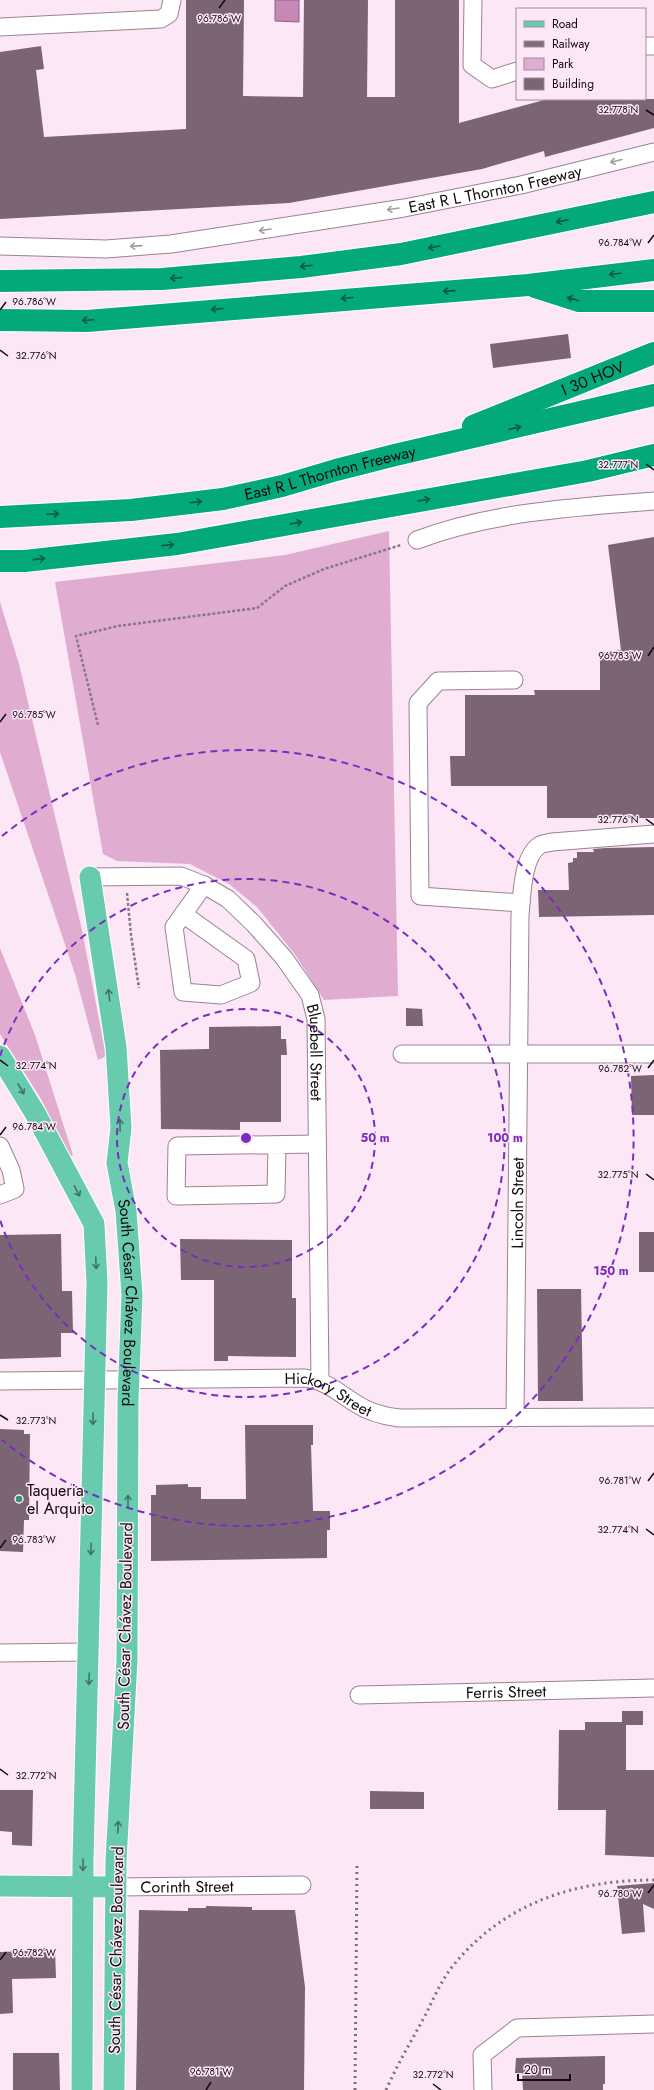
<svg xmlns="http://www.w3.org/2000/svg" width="654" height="2090" font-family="Jost,sans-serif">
<rect width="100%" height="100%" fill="#fce7f6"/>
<g fill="#e0add1">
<path d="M389,531L398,996L324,1000L296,956L257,907L229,884L190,864L117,861L103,854L55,582L285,555Z"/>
<path d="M0,602L19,664L82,930L106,1056L98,1060L75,974L0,752Z"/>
<path d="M0,948L35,1035L73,1155L69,1158L41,1099L0,1034Z"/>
</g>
<path fill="#c788b6" stroke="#906284" d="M275,0H299V22L275,21Z"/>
<g fill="#7b6474">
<path d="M186,0H244L243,96L303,97L304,0H368L367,97H395V0H459V123L548,99H654V128L545,157L544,151L482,169L289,203L0,219V52L41,46L44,69L36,70L44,137L186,129Z"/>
<path d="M568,334L571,358L493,368L490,344Z"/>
<path d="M654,537V818H547V786H451L450,756H465V695H535L534,690H600V653L621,650L608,545Z"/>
<path d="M654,847V915L539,917L538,890H569L568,863L573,862V858H577V852H594L593,849L605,848Z"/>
<path d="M406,1008L422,1009L423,1026H406Z"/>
<path d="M281,1026V1039H286L287,1055H281V1122H240V1130L161,1129L160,1050L209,1049V1027Z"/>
<path d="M654,1075V1115H632L631,1076Z"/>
<rect x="639" y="1232" width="15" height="40"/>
<path d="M61,1234L62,1291H72L73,1333H61V1357L0,1359V1235Z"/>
<path d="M180,1239L292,1240V1298H296V1357L228,1356V1361H214V1280H181Z"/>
<path d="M537,1289H581L583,1401H538Z"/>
<path d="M245,1425H313V1445H311L313,1511H330V1530H327V1558L151,1561V1495H156V1485L188,1484V1487H201V1499H246Z"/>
<path d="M0,1429L24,1430V1434H30L29,1520H24L23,1552L0,1551Z"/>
<path d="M622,1711H643V1725H626V1770H654V1857L605,1855L606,1810H558L559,1730H585V1722H622Z"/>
<path d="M0,1790H33L32,1846L12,1845V1832L0,1831Z"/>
<path d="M370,1791L424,1792V1809H370Z"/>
<path d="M654,1883V1909L643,1904L645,1932L622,1934L617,1886Z"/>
<path d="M206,1906L252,1907V1910H295L305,1987L304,2090H136L139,1910L188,1911V1908H206Z"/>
<path d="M55,1950L56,1978L12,1979L13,2013L0,2014V1952Z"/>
<path d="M13,2053H59L60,2090H13Z"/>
<path d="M605,2056V2084H603V2090H523L522,2073H515L516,2058Z"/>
</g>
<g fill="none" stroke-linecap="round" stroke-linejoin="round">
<defs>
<g id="minor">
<path d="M473,0L472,65L492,79L517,71"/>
<path d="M0,27L161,19L169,14L172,0"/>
<path d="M645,46H654"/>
<path id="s1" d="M0,246L106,249L171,244L404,208L521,185L654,152"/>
<path d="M417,540C491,512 575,507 654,501"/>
<path d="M514,680L438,681L418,703L420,896L521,903"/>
<path id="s2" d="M90,877L181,876L204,885L228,899L254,924L284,958L310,995L316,1019L320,1381"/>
<path d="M183,914L246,959L251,983L221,995L183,992L174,927C184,913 194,899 204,885"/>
<path d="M402,1054H654"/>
<path d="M277,1145L276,1194L176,1196L177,1146L317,1144"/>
<path d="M0,1146L11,1170L15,1189L0,1195"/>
<path id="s3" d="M0,1381L305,1378C328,1382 336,1391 355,1403C368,1412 383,1416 399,1418L654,1417"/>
<path id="s4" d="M515,1418L520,915C522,896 522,856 540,845C543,843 548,843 552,842L654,834"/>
<path d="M0,1653L89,1652"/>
<path id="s5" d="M359,1695L654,1688"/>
<path id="s6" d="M115,1887L302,1885"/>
<path d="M483,2090L482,2055L517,2028L654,2024"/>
</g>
<g id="major">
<path id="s7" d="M90,877L116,1047L121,1128L117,1163L126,1211L132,1295L128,1400L127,1660L116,1861L114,2090"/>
<path d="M0,1056L35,1113L94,1224L97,1283L83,1861L82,2090"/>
<path d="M0,1886L115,1887"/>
</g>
<g id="highway">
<path d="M0,281L162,279L301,267L401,254L654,202"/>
<path d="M535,287L579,301H654"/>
<path d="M0,320L87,321L528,285L654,270"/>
<path id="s8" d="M473,426L654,353"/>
<path id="s9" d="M0,517L131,510L223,499L282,486L336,470L395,455L654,395"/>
<path d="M0,561H25L177,544L588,471L654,455"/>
</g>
</defs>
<use href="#minor" stroke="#9a8293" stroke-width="19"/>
<use href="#major" stroke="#fff" stroke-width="23"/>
<use href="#highway" stroke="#fff" stroke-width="24"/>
<g stroke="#877882" stroke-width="2.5" stroke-dasharray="3 2" stroke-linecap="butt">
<path d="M98,725L76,636L118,626L257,608L285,586L324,569L401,545"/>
<path d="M127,893L131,935L139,988"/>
</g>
<use href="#minor" stroke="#fff" stroke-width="17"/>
<use href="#major" stroke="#68cbae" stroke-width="21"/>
<use href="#highway" stroke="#03a978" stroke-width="22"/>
<g stroke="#7c6e78" stroke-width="3" stroke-dasharray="2 4" stroke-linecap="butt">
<path d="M355,2090L357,1862"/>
<path d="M386,2090C398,2063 413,2038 427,2012C434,1997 442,1980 452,1967C503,1903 575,1880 654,1880"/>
</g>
</g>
<defs><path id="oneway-shaft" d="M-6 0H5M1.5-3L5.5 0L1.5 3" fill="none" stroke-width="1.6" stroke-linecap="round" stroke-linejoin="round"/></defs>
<g stroke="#a09d9f">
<use href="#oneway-shaft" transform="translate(616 161) rotate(166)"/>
<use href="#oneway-shaft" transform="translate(393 209) rotate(171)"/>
<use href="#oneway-shaft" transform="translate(265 230) rotate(171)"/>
<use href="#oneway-shaft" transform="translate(136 246) rotate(176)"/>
</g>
<g stroke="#0a5943">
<use href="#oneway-shaft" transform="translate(562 221) rotate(169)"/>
<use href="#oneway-shaft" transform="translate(434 247) rotate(169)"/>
<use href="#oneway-shaft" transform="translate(306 266) rotate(173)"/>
<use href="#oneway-shaft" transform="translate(615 274) rotate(173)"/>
<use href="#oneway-shaft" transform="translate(176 278) rotate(175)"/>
<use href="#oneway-shaft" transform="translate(449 291) rotate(176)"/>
<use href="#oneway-shaft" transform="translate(347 298) rotate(175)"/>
<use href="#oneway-shaft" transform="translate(573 299) rotate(-164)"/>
<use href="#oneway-shaft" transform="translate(217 309) rotate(175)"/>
<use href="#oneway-shaft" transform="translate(88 320) rotate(177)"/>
<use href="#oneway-shaft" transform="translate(515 428) rotate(-13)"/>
<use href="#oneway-shaft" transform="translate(424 500) rotate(-10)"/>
<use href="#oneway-shaft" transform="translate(196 502) rotate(-7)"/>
<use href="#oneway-shaft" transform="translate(53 514) rotate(-3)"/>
<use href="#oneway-shaft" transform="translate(296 523) rotate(-10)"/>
<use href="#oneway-shaft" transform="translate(168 545) rotate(-6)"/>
<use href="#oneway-shaft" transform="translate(39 559) rotate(-6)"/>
</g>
<g stroke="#417466">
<use href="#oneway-shaft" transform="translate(109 995) rotate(-97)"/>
<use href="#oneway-shaft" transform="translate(21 1089) rotate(59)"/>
<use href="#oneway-shaft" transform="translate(120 1125) rotate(-91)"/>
<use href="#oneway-shaft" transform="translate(77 1191) rotate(62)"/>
<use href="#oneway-shaft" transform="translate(96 1263) rotate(87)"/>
<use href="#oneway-shaft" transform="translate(93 1419) rotate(91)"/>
<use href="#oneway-shaft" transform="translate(128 1501) rotate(-90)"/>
<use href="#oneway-shaft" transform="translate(91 1549) rotate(91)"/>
<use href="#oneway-shaft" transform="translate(89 1679) rotate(92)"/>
<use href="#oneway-shaft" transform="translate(118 1827) rotate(-87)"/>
<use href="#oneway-shaft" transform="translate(83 1865) rotate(91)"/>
</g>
<path fill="none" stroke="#11090e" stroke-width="1.5" d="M219,8L225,0M646,110L654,115M648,243L654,235M0,310L6,302M0,350L8,356M646,464L654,470M648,656L654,647M0,722L6,714M646,819L654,825M0,1060L8,1066M648,1068L654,1060M0,1135L6,1127M646,1174L654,1180M0,1415L8,1420M648,1481L654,1473M646,1529L654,1535M0,1548L6,1540M0,1769L8,1775M648,1893L654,1885M0,1960L6,1952M433,2084L441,2090M206,2090L211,2082"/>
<g fill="none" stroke="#7b2cbf" stroke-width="2" stroke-dasharray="7 5">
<circle cx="246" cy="1138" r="129"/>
<path d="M0 1056A259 259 0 1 1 0 1220"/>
<path d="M2 836A388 388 0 1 1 2 1440"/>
</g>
<circle fill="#32946f" stroke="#fce7f6" stroke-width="1.5" cx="19" cy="1499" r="4"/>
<g text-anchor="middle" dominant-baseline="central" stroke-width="3" stroke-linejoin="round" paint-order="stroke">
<g font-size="16" fill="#11090e" stroke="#fce7f6">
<text stroke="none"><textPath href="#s1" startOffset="500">East R L Thornton Freeway</textPath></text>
<text stroke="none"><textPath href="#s8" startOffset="129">I 30 HOV</textPath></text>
<text stroke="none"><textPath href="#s9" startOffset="334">East R L Thornton Freeway</textPath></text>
<text stroke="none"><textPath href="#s2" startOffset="328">Bluebell Street</textPath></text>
<text stroke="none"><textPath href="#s4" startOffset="215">Lincoln Street</textPath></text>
<text stroke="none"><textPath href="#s7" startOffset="429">South César Chávez Boulevard</textPath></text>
<text stroke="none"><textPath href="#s3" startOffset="332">Hickory Street</textPath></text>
<text transform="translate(125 1626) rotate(-89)">South César Chávez Boulevard</text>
<text stroke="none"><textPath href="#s5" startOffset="147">Ferris Street</textPath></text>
<text stroke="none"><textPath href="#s6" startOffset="72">Corinth Street</textPath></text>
<text transform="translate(116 1950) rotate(-89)">South César Chávez Boulevard</text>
</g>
<g font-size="16" fill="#11090e" stroke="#fce7f6" text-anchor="start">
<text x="27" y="1490">Taqueria<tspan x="27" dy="18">el Arquito</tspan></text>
</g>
</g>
<g font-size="10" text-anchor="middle" fill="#11090e" stroke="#fce7f6" stroke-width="3" stroke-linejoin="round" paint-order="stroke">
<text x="219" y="22">96.786°W</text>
<text x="618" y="113">32.778°N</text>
<text x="620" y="246">96.784°W</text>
<text x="34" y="305">96.786°W</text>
<text x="36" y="359">32.776°N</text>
<text x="618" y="468">32.777°N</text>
<text x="620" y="659">96.783°W</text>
<text x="34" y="718">96.785°W</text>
<text x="618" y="823">32.776°N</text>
<text x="36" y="1069">32.774°N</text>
<text x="620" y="1072">96.782°W</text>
<text x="34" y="1130">96.784°W</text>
<text x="618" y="1178">32.775°N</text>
<text x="36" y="1424">32.773°N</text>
<text x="620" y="1484">96.781°W</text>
<text x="618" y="1533">32.774°N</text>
<text x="34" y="1543">96.783°W</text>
<text x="36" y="1779">32.772°N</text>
<text x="620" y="1897">96.780°W</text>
<text x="34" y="1956">96.782°W</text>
<text x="211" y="2075">96.781°W</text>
<text x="433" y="2078">32.772°N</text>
</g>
<circle cx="246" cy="1138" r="6" fill="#7b2cbf" stroke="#fce7f6" stroke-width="2"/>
<g font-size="12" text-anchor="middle" font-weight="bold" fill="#7b2cbf" stroke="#fce7f6" stroke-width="3" stroke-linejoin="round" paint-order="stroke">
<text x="375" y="1142">50 m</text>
<text x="505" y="1142">100 m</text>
<text x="611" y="1275">150 m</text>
</g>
<rect x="516" y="8" width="130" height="92" fill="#fce7f6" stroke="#9e8e99"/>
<rect x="524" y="21" width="20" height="6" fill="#68cbae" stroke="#9e8e99"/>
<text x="552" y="28" font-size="12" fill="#11090e">Road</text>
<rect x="524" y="41" width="20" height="6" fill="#7c6e78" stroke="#9e8e99"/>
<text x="552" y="48" font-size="12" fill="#11090e">Railway</text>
<rect x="524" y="58" width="20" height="12" fill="#e0add1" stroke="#9e8e99"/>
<text x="552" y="68" font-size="12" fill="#11090e">Park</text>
<rect x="524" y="78" width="20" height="12" fill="#7b6474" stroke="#9e8e99"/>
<text x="552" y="88" font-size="12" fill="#11090e">Building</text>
<path d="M518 2074v6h52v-6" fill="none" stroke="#11090e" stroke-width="2"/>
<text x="524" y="2074" font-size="12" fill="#11090e" stroke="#fce7f6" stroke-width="3" paint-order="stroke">20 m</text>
</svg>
